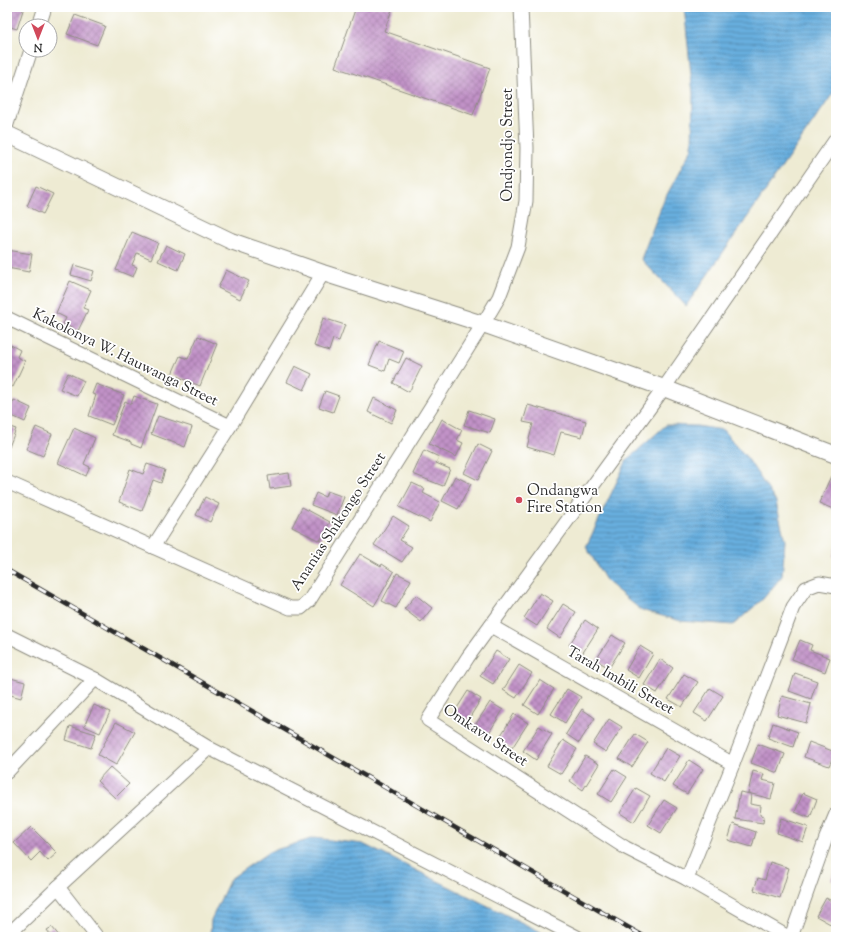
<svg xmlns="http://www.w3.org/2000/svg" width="843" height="944" font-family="'Sorts Mill Goudy',serif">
<defs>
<pattern id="water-rules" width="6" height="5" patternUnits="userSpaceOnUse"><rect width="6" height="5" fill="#68aede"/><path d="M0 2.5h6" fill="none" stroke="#568eb4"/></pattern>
<pattern id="building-cross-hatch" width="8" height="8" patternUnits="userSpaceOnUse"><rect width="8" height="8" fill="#c192c7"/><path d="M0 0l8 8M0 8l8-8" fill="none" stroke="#9d77a2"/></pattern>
</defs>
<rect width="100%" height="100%" fill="#fff"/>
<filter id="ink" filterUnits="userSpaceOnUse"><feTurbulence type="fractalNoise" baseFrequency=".025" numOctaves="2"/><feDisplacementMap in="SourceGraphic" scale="8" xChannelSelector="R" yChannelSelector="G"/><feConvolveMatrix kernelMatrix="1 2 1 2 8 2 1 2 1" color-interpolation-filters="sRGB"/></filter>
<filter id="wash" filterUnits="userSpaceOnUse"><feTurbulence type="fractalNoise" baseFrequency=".012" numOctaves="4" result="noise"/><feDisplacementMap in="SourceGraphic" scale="16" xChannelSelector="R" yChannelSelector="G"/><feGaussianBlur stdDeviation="0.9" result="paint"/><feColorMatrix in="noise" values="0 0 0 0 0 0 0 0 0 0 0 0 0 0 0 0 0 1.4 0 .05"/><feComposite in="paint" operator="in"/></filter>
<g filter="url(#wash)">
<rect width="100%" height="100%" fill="#eeebd3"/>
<g fill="url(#water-rules)" stroke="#4a6c84">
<path d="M684,7H836V89L686,306L641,259L663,202L692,148L693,94Z"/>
<path d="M666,425L697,426L723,430L748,459L776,502L785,541L782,576L763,599L733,625L681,621L641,610L607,582L586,547L627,460Z"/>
<path d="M314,838L363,844L551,937H210L211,920L230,879L269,852Z"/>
</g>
<g id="blocks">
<g fill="url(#building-cross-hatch)">
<path d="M7,7H24L17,29L7,26Z"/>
<path d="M356,7H393L384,31L490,68L473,115L335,67Z"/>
<path d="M75,15L105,26L97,45L67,34Z"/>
<path d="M36,186L53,194L43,214L27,206Z"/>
<path d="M132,232L158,243L151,259L137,253L132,265L137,267L133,277L116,270Z"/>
<path d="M166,245L185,254L178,270L158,261Z"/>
<path d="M7,250L32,254L29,272L7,268Z"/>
<path d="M74,265L94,271L91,281L71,275Z"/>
<path d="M226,270L249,281L240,299L218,288Z"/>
<path d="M70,281L91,290L83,308L88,310L78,331L63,324L66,318L56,313Z"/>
<path d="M323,318L345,325L339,341L333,339L329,351L314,346Z"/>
<path d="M198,336L217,344L200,386L172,374L180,356L188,359Z"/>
<path d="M379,341L404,351L399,363L389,359L385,371L369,365Z"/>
<path d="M7,343L20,350L17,357L25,361L13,387L7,384Z"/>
<path d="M406,358L422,366L409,392L393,383Z"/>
<path d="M295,366L312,374L304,390L287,382Z"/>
<path d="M68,373L84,381L77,396L60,389Z"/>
<path d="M96,384L124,395L112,425L89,416L96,395L92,394Z"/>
<path d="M325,391L339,396L333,412L319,407Z"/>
<path d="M134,396L157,404L141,448L131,444V442L112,435L125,401L131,404Z"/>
<path d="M374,398L397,410L391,423L368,412Z"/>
<path d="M14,400L31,408L25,422L8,414Z"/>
<path d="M528,405L586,421L582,437L561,432L554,455L527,447L533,424L523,422Z"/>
<path d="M469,410L495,419L490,433L464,425Z"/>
<path d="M158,416L192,427L185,447L151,434Z"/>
<path d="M442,419L462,430L457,440L463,443L456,457L429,444Z"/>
<path d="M7,426L16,429L9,447L7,446Z"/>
<path d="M36,427L52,434L43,456L26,449Z"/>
<path d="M74,428L95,438L84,464L90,467L86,476L58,463Z"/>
<path d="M478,444L492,451L478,480L464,473Z"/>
<path d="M424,450L439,457L436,463L450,469L443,486L413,474Z"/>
<path d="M147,464L165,470L161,483L153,480L142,511L119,502L130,469L143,474Z"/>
<path d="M289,473L291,486L270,489L268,476Z"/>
<path d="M455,476L471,484L458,509L442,501Z"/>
<path d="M831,476L836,478V504L833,509L819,503Z"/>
<path d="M412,483L425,489L423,493L440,502L430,522L399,507Z"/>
<path d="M327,491L344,497L337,515L311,505L316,493L325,497Z"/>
<path d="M205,497L219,504L210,522L196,515Z"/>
<path d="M302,507L330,522L320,541L292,527Z"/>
<path d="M393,516L409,526L400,540L412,547L402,562L374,545Z"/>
<path d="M836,546V558L833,556Z"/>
<path d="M360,554L381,566L382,564L394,572L374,606L340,585Z"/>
<path d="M397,573L411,580L396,608L382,601Z"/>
<path d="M540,593L553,601L537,626L524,618Z"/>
<path d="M416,595L432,608L421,622L404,609Z"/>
<path d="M563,604L576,612L560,638L547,629Z"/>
<path d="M585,620L598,629L582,654L569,645Z"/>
<path d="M612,635L625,643L609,668L596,660Z"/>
<path d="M800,640L812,645L810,650L830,658L825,672L792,659Z"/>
<path d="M640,646L653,654L639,678L626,670Z"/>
<path d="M496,651L509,659L493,684L480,676Z"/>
<path d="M660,659L673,668L657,693L644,685Z"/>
<path d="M519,665L532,673L516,698L503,690Z"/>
<path d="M795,673L817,681L811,699L789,691Z"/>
<path d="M684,674L698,682L682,707L668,699Z"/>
<path d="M7,677L25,682L21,698L7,694Z"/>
<path d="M540,680L554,689L538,714L524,705Z"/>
<path d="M710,688L723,696L707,721L694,713Z"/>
<path d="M567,689L581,697L565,723L551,714Z"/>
<path d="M468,691L481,699L465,725L452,716Z"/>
<path d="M782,696L811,704L806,723L777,715Z"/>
<path d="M490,702L503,710L487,736L474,727Z"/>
<path d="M94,705L110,712L100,733L84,726Z"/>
<path d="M582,709L595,718L579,743L566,734Z"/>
<path d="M514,714L528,723L512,748L498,740Z"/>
<path d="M609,719L622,727L606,752L593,744Z"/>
<path d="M116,722L135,732L116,765L98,755Z"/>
<path d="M773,723L798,732L793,747L768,738Z"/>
<path d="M70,726L96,734L91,748L66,740Z"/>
<path d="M539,726L552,734L536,760L523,751Z"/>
<path d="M635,734L648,742L632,767L619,759Z"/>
<path d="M563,740L577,749L561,774L547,766Z"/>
<path d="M809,742L835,752L829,766L804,757Z"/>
<path d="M758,744L785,754L778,773L751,763Z"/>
<path d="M666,748L680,756L664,782L650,773Z"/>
<path d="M585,756L599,764L583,790L570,781Z"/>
<path d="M689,760L703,769L687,794L673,786Z"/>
<path d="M110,767L129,784L115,798L97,781Z"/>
<path d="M614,769L627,777L611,802L598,794Z"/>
<path d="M753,771L764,774L762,780L775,783L771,799L748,793Z"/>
<path d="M636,788L650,796L634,822L620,813Z"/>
<path d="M740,792L751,794L750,804L761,806L760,815L764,816L763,823L735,819Z"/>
<path d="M803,793L817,799L810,818L795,812Z"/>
<path d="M664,800L677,808L661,833L648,825Z"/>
<path d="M781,818L808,827L803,842L777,833Z"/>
<path d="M733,824L756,832L752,847L728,840Z"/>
<path d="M31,827L57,853L48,861L40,852L31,861L14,843Z"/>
<path d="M7,838L11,843L7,846Z"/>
<path d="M770,862L789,868L780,898L754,890L758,878L765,880Z"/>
<path d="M835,869H836V882L831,880Z"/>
<path d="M826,898L836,903V922L834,926L816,916Z"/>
<path d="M52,927L60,937H52L47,930Z"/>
</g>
</g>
</g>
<g filter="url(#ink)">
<use href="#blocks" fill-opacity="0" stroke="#8c8b7f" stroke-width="1"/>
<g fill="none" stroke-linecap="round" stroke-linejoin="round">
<defs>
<g id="minor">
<path d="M39,26L45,7"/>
<path d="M7,124L31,50"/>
<path d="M7,318L230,426"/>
<path d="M7,482L290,608H301L309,601L483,324L499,297L518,247L526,201L527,148L521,7"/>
<path d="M153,547L230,426L323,273"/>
<path d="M491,626L733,764"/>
<path d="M7,635L95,679L209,748L577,937"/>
<path d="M7,772L95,679"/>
<path d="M687,879L733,764L793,607L806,588L819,583L836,586"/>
<path d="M58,887L97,937"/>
<path d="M7,936L58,887L209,748"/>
<path d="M788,937L687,879L626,848L428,720L468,657L664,388L836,139"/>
<path d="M791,937L826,838L836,814"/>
</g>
<path id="tertiary" d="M7,134L231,241L323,273L483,324L664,388L836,455"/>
</defs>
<use href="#minor" stroke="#8c8b7f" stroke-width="15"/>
<use href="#tertiary" stroke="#8c8b7f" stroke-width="18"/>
<use href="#minor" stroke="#fff" stroke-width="13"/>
<use href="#tertiary" stroke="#fff" stroke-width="16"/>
<defs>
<path id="rail" d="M7,570L645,937"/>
</defs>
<use href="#rail" stroke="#2b2b2b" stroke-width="4.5"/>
<use href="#rail" stroke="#fff" stroke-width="3" stroke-dasharray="9" stroke-linecap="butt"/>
</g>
</g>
<circle fill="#d1495b" stroke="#fff" stroke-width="1.5" cx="519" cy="500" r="4"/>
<g text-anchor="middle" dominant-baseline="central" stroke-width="3.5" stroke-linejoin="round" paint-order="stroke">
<g font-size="15" fill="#2b2b2b" stroke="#fff">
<text transform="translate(508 145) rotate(-90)">Ondjondjo Street</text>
<text transform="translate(125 358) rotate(26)">Kakolonya W. Hauwanga Street</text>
<text transform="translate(339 522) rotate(-57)">Ananias Shikongo Street</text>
<text transform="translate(620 681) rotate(30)">Tarah Imbili Street</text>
<text transform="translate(485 736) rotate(34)">Omkavu Street</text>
</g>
<g font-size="15" fill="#2b2b2b" stroke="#fff" text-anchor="start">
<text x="527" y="491">Ondangwa<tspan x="527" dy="17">Fire Station</tspan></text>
</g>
</g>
<rect width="843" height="944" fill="none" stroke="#fff" stroke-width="24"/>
<g transform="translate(38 38) rotate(180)"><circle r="19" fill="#ffffff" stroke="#aaaaaa"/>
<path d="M0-3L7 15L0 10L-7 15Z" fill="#d1495b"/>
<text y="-6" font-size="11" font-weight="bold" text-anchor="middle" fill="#2b2b2b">N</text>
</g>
</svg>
